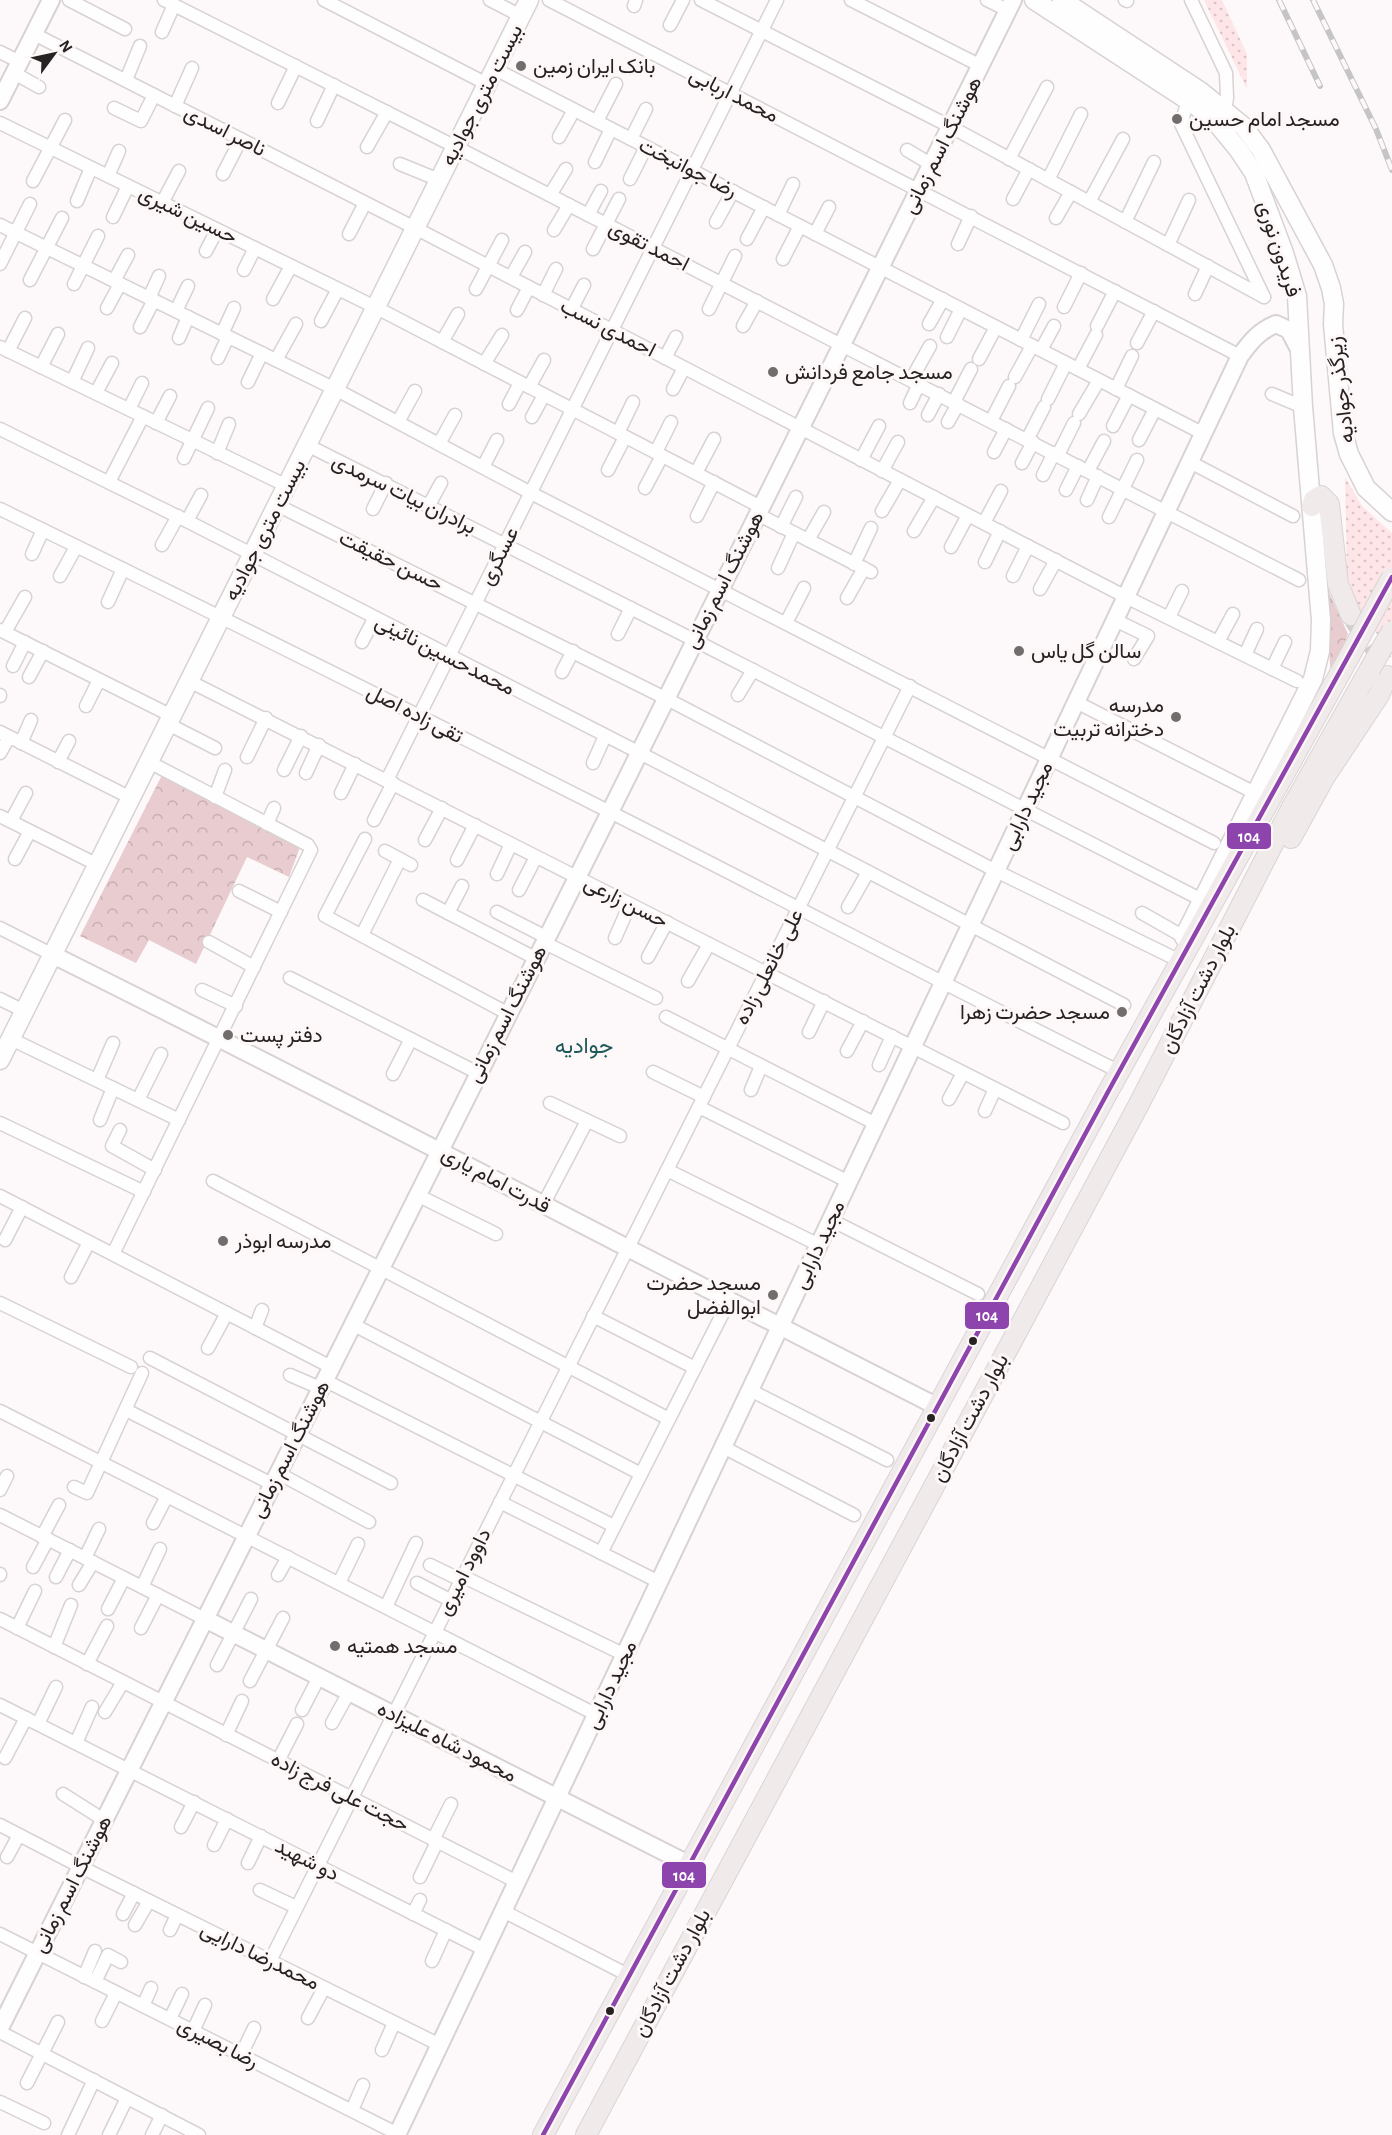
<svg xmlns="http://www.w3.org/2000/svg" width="1392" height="2135" font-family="'Alegreya Sans',Vazirmatn,sans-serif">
<defs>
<pattern id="forest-crowns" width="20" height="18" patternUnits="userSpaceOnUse" patternTransform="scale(1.5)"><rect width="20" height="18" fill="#e8cccf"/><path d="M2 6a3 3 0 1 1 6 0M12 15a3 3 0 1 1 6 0" fill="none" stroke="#c7afb1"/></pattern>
<pattern id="park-dots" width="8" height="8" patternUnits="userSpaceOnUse" patternTransform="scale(1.5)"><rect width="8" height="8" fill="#fee5e7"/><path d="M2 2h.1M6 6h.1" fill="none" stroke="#dac4c6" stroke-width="1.8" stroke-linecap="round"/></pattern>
</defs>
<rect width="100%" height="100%" fill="#fdf8f9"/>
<g fill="url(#forest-crowns)">
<path d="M1325,584L1348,634L1331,680Z"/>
<path d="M162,775L300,847L289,877L247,857L196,964L149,940L136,963L80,936Z"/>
</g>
<g fill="url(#park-dots)">
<path d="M1204,0H1222L1247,54V89Z"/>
<path d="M1345,477L1362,506L1392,533V655L1358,607L1347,574Z"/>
</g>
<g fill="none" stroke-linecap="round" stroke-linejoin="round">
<path stroke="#d2cdce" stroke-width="20" stroke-dasharray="20 10" stroke-linecap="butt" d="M1354,620C1364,636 1386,658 1387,676"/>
<defs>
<g id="minor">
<path d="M69,0L125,29"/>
<path d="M164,0L456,147L1299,580"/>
<path d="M324,0L487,84"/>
<path d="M490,0L521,16"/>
<path d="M549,0L1240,356"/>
<path d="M701,0L951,127L1264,297"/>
<path d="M851,0L981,66"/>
<path d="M987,0L1007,10"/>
<path d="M1125,0L1127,1"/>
<path d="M1191,0L1226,73L1227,98L1225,110"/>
<path d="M634,6L636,0"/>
<path d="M670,25L683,0"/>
<path d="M162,32L174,5"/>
<path d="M34,34L415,228L1126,597L1297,681"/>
<path d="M0,52L20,62"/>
<path d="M495,69L1204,434"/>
<path d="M14,73L39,87"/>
<path d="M126,80L140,46"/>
<path d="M1188,100L1181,124L1264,297"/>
<path d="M278,103L296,66"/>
<path d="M175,106L192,68"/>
<path d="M114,108L141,121L154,95"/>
<path d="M317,121L334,85"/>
<path d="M597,121L616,84"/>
<path d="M0,123L375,307L761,507"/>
<path d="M559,137L574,110"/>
<path d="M631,139L646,109"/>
<path d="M367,147L387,112"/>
<path d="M907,150L932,165"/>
<path d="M1009,159L1047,87"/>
<path d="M595,162L611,129"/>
<path d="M400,164L439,180"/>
<path d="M223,174L241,139"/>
<path d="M108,176L119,151"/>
<path d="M630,179L646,147"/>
<path d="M1048,180L1081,114"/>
<path d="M33,181L65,120"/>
<path d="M550,195L566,169"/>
<path d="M1013,199L1029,169"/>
<path d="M77,201L91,168"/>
<path d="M1089,202L1123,139"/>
<path d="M162,203L179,171"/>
<path d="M588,215L601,191"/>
<path d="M778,215L793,184"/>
<path d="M113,217L128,186"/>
<path d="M1056,218L1071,192"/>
<path d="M716,222L733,191"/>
<path d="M1125,222L1154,162"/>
<path d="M0,225L335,389L531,493L1214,843"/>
<path d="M554,230L569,205"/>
<path d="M349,234L365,203"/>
<path d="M815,234L829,207"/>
<path d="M747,239L764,207"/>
<path d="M958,244L971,216"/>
<path d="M1168,245L1189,200"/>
<path d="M593,249L619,199"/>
<path d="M206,251L217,230"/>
<path d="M783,259L800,226"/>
<path d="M0,264L30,204"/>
<path d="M244,270L255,248"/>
<path d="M511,277L525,252"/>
<path d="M30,280L62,218"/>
<path d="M114,281L128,255"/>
<path d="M74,284L98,236"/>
<path d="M476,289L502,240"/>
<path d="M1195,294L1208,266"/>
<path d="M543,295L556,269"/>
<path d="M149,298L159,276"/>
<path d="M273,299L291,266"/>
<path d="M1064,307L1081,273"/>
<path d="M107,308L120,284"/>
<path d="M709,309L735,256"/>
<path d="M517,310L529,287"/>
<path d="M571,310L584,285"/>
<path d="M176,311L188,286"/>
<path d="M321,321L338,289"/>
<path d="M929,324L943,299"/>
<path d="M743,326L757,301"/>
<path d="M1097,326L1115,291"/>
<path d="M140,327L154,300"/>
<path d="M222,334L234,308"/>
<path d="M947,337L961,309"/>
<path d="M179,338L188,317"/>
<path d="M1021,340L1039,304"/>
<path d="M442,342L458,314"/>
<path d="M1137,343L1154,311"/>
<path d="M0,347L287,486"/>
<path d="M1041,350L1054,326"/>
<path d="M8,351L25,318"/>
<path d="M218,358L228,337"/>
<path d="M665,358L676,337"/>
<path d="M979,359L996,327"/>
<path d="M276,360L296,324"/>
<path d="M484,364L502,335"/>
<path d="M41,367L58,334"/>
<path d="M1078,369L1096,335"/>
<path d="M1015,377L1032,346"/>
<path d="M911,380L930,346"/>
<path d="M72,382L88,348"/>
<path d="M248,382L262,353"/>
<path d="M529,387L544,360"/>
<path d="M673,389L684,368"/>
<path d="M1116,389L1132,356"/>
<path d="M96,393L112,363"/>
<path d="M1272,394L1303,407"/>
<path d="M1048,399L1066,363"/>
<path d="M954,402L971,369"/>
<path d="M910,403L919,384"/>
<path d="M509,404L520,383"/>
<path d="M129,409L142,383"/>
<path d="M1079,414L1099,380"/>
<path d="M928,415L939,394"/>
<path d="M532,417L544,395"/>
<path d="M991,421L1009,386"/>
<path d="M398,422L415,391"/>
<path d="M948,422L958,404"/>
<path d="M156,423L170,396"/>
<path d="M1113,426L1129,395"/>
<path d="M0,429L187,521L638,752L1124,1005"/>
<path d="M618,433L633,402"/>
<path d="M1027,440L1044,407"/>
<path d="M1139,440L1155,409"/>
<path d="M439,444L455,415"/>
<path d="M307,445L694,640L1202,900"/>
<path d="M656,452L671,422"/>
<path d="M994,452L1006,429"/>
<path d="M217,453L229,424"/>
<path d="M1058,455L1074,423"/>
<path d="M184,458L208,408"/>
<path d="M861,460L879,426"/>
<path d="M1190,462L1293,516"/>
<path d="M1022,463L1033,442"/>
<path d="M483,467L497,440"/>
<path d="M608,470L625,437"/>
<path d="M882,471L898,442"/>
<path d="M1088,471L1104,441"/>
<path d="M696,473L714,439"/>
<path d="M1043,475L1054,453"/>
<path d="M109,482L143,416"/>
<path d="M645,488L662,456"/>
<path d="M1066,490L1078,466"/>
<path d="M1087,500L1098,476"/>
<path d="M277,505L665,698L996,871L1174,958"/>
<path d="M429,505L441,483"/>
<path d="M0,509C204,608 406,709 608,811C779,897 947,986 1118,1071"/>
<path d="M373,509L386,483"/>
<path d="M882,511L900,480"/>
<path d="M757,514L871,572"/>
<path d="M697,516L714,482"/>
<path d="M1109,517L1137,460"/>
<path d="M187,521L201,495"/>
<path d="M984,523L1001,491"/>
<path d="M781,527L796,497"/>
<path d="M914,531L934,497"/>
<path d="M808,540L824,512"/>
<path d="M162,545L178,516"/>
<path d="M951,547L968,515"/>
<path d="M32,554L43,530"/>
<path d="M985,562L1000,531"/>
<path d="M854,564L871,528"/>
<path d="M778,568L794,533"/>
<path d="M60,576L76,547"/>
<path d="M1013,576L1028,546"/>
<path d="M1040,589L1056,560"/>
<path d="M847,598L864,568"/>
<path d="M108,602L123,569"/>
<path d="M1169,617L1182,591"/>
<path d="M1115,620L1148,636L1134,659"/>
<path d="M786,623L804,588"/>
<path d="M0,630L172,716"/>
<path d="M5,632L25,597"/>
<path d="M618,634L631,608"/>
<path d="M362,642L374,619"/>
<path d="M1218,642L1233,614"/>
<path d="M1245,655L1257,629"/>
<path d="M13,666L25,642"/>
<path d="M1272,669L1285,642"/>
<path d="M562,672L573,651"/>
<path d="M29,677L43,651"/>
<path d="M189,681L1063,1123"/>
<path d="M738,695L753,670"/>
<path d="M0,696V695"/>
<path d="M1076,702L1255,793"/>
<path d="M86,706L99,680"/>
<path d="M168,724L215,748"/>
<path d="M0,732L131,798"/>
<path d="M21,743L31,720"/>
<path d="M0,753L9,737"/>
<path d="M247,757L266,718"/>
<path d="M58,762L69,741"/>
<path d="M593,763L605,736"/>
<path d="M284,770L301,736"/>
<path d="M306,773L319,745"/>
<path d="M387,780L777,0"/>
<path d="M341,793L355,764"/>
<path d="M215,797L225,770"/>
<path d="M0,816L98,865"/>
<path d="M374,820L393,783"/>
<path d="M11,821L26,793"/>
<path d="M267,824L274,808"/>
<path d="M365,839L325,916L507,1013"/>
<path d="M425,840L442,808"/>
<path d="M385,851L411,865"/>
<path d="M15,859L30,831"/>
<path d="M457,860L475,825"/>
<path d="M497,874L511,844"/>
<path d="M519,890L536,857"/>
<path d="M239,891L281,912"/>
<path d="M423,900L535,958"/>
<path d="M848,907L868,872"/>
<path d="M497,912L546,937"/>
<path d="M448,913L462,886"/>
<path d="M1142,913L1184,937"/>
<path d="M0,928L53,955"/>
<path d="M362,935L400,859"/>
<path d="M615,938L630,904"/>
<path d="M209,942L254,967"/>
<path d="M543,942L656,998"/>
<path d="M648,957L667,922"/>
<path d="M290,978L478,1073"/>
<path d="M688,981L709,944"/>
<path d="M202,990L236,1006"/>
<path d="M0,999L24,1011"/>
<path d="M666,1017L876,1124"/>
<path d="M809,1032L824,1001"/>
<path d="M11,1039L179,1120"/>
<path d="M847,1051L863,1021"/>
<path d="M879,1065L892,1036"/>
<path d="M653,1072L704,1097"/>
<path d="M393,1074L411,1039"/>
<path d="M97,1080L113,1043"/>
<path d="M751,1090L761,1066"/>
<path d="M949,1099L963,1073"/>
<path d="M138,1100L161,1054"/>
<path d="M550,1103L620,1136"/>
<path d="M699,1107L849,1182"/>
<path d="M985,1111L995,1089"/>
<path d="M100,1120L113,1088"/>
<path d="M0,1123L144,1192"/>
<path d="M120,1130L112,1146L155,1170"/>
<path d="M667,1170L819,1245"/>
<path d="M213,1181L669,1419"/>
<path d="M417,1195L496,1234"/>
<path d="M0,1196L331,1367"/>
<path d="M543,1205L587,1121"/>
<path d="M831,1220L978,1294"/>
<path d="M5,1240L22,1207"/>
<path d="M113,1254L311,850L308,845L149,762"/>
<path d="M71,1277L89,1242"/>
<path d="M0,1303L131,1367"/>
<path d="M593,1316L695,1368"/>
<path d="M352,1324L641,1474"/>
<path d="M255,1328L262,1310"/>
<path d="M208,1348L227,1313"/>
<path d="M150,1358L391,1483"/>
<path d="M290,1375L320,1388"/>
<path d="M324,1380L614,1526"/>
<path d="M750,1390L887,1460"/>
<path d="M126,1410L272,1484"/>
<path d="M0,1411L597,1715"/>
<path d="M723,1447L854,1515"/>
<path d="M278,1473L369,1522"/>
<path d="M74,1487L87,1493L142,1373"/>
<path d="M0,1490L7,1476"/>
<path d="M500,1502L659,1582"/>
<path d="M0,1515L205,1619"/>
<path d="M153,1523L167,1496"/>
<path d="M42,1537L59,1505"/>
<path d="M601,1553L729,1301"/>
<path d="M85,1558L99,1529"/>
<path d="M430,1565L461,1580"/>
<path d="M33,1567L48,1539"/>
<path d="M0,1575V1574"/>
<path d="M278,1575L288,1557"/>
<path d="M462,1576L625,1655"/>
<path d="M56,1577L70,1550"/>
<path d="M339,1583L358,1544"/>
<path d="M417,1583L450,1600"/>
<path d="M79,1585L93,1562"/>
<path d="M142,1587L160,1549"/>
<path d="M386,1607L416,1543"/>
<path d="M108,1609L124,1578"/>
<path d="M0,1619L517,1882"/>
<path d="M17,1628L35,1591"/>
<path d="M141,1628L158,1595"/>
<path d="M54,1647L71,1605"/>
<path d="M87,1664L107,1626"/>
<path d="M217,1665L251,1599"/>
<path d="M250,1681L283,1618"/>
<path d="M0,1705L485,1950"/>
<path d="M302,1710L319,1677"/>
<path d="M105,1712L123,1682"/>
<path d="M332,1723L349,1692"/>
<path d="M38,1724L56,1687"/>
<path d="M226,1735L242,1701"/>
<path d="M76,1743L92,1707"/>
<path d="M5,1758L26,1718"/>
<path d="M278,1761L297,1724"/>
<path d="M63,1794L104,1820"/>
<path d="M0,1825L81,1867L440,2045"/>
<path d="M181,1827L194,1802"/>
<path d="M433,1840L451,1804"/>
<path d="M214,1845L227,1819"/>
<path d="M7,1857L19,1835"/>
<path d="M248,1863L261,1836"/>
<path d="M420,1877L437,1842"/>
<path d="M260,1890L296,1907"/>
<path d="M503,1911L630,1976"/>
<path d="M123,1914L134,1893"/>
<path d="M413,1914L420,1900"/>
<path d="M135,1925L149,1901"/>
<path d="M170,1930L177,1915"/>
<path d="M0,1934L398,2134"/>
<path d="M270,1961L910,686"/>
<path d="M432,1961L446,1930"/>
<path d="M84,1977L95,1951"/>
<path d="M95,1982L108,1955L121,1962"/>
<path d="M143,2006L151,1988"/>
<path d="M308,2018L324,1988"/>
<path d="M170,2019L182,1994"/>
<path d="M102,2021L116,1993"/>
<path d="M193,2031L205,2005"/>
<path d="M0,2032L199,2135"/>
<path d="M382,2050L394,2023"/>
<path d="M241,2055L254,2028"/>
<path d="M27,2083L58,2022"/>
<path d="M0,2102L44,2123"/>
<path d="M352,2110L363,2085"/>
<path d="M68,2135L94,2080"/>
<path d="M109,2135L127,2098"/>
<path d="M152,2135L162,2115"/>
</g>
<g id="tertiary">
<path d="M0,101L51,0"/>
<path d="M53,955C349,1102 642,1257 938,1407"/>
<path d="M205,1619L690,1865"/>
<path d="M0,2028L610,812L1013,0"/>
<path d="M397,2135L1240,356C1251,341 1259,331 1276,324L1289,330L1300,351"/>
</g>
<g id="secondary">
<path d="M1034,0L1195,105L1215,121L1238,149L1254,173L1284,253L1297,296L1303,407L1321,620L1320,651L1313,679L1184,937"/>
<path d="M1062,0L1200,91L1244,127L1261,150L1323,265L1331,288L1334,304L1333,324L1343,433L1349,454L1366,488L1392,512"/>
<path d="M0,1060L529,0"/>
</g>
<g id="primary">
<path d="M1312,506L1314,500L1321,496L1329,504L1338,584L1351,615"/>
<path d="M1291,838L1324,778L1379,695L1387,676"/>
<path d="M543,2135L1109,1090L1349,657"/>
<path d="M586,2135L1138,1106L1291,809L1370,669"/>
</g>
</defs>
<use href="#minor" stroke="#d8d2d3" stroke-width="15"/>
<use href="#tertiary" stroke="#d8d2d3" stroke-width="20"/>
<use href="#secondary" stroke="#d8d2d3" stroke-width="21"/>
<use href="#primary" stroke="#d7d5d5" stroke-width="22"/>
<use href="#minor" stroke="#fffefe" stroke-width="12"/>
<use href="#tertiary" stroke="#fffefe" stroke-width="16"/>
<use href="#secondary" stroke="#fffefe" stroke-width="18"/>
<use href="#primary" stroke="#f1eaeb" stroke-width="20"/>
<defs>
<g id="rail">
<path d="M1279,0L1320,86"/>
<path d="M1313,0L1376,129L1392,170"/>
</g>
</defs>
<use href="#rail" stroke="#c6c5c5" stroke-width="6"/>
<use href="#rail" stroke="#fef7f8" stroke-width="4" stroke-dasharray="11" stroke-linecap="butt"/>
<defs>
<g id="primary-bridge">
<path d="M1349,657L1392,577"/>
<path d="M1370,669L1392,631"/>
</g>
</defs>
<use href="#primary-bridge" stroke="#d7d5d5" stroke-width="22" stroke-linecap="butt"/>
<use href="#primary-bridge" stroke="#f1eaeb" stroke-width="20"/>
<defs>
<path id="bus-1" d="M543,2135L1109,1090L1392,577"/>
</defs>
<use href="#bus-1" stroke="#fef7f8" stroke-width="9"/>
<use href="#bus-1" stroke="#8e44ad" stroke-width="4.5"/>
</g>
<g fill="#726d6d" stroke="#fef7f8" stroke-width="2">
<circle cx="521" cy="66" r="6"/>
<circle cx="1177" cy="119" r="6"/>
<circle cx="773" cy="372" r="6"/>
<circle cx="1019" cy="651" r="6"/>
<circle cx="1176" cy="717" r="6"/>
<circle cx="1122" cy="1012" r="6"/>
<circle cx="228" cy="1035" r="6"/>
<circle cx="223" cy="1241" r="6"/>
<circle cx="773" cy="1295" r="6"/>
<circle cx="335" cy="1646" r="6"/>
</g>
<g fill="#272222" stroke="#fef7f8" stroke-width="2">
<circle cx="973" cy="1341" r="5"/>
<circle cx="931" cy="1418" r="5"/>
<circle cx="610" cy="2011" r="5"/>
</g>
<g text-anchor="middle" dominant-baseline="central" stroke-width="6" stroke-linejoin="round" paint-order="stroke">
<g font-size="21" fill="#272222" stroke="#fef7f8" text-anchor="start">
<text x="533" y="66">بانک ایران زمین</text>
<text x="1189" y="119">مسجد امام حسین</text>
<text x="785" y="372">مسجد جامع فردانش</text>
<text x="1031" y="651">سالن گل یاس</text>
<text x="1164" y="705" text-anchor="end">مدرسه<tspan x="1164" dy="24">دخترانه تربیت</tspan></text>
<text x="1110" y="1012" text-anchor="end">مسجد حضرت زهرا</text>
<text x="240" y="1035">دفتر پست</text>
<text x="235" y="1241">مدرسه ابوذر</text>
<text x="761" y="1283" text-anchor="end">مسجد حضرت<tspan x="761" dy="24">ابوالفضل</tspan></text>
<text x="347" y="1646">مسجد همتیه</text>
</g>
<g font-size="21" fill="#272222" stroke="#fef7f8">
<text transform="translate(482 95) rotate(-63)">بیست متری جوادیه</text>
<text transform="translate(734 95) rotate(27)">محمد اربابی</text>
<text transform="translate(225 131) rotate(27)">ناصر اسدی</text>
<text transform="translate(942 145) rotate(-63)">هوشنگ اسم زمانی</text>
<text transform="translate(688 168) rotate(27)">رضا جوانبخت</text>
<text transform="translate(188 215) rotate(26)">حسین شیری</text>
<text transform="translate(649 246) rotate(27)">احمد تقوی</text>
<text transform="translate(1279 249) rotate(72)">فریدون نوری</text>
<text transform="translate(608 328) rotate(27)">احمدی نسب</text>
<text transform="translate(1341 390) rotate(-97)">زیرگذر جوادیه</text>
<text transform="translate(404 494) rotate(26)">برادران بیات سرمدی</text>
<text transform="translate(265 530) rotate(-63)">بیست متری جوادیه</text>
<text transform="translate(499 556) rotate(-63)">عسگری</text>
<text transform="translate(391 561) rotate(26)">حسن حقیقت</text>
<text transform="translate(724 580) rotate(-63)">هوشنگ اسم زمانی</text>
<text transform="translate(445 655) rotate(27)">محمدحسین نائینی</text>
<text transform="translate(415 714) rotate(27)">تقی زاده اصل</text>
<text transform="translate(1027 806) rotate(-65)">مجید دارابی</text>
<text transform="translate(626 902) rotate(27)">حسن زارعی</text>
<text transform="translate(769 967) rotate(-63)">علی خانعلی زاده</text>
<text transform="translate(1198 989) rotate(-63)">بلوار دشت آزادگان</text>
<text transform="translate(507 1014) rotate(-63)">هوشنگ اسم زمانی</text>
<text transform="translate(496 1180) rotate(28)">قدرت امام یاری</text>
<text transform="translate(819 1245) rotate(-65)">مجید دارابی</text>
<text transform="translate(970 1418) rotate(-62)">بلوار دشت آزادگان</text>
<text transform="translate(290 1449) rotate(-63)">هوشنگ اسم زمانی</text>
<text transform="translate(464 1572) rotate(-63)">داوود امیری</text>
<text transform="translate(611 1685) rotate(-65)">مجید دارابی</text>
<text transform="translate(447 1742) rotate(27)">محمود شاه علیزاده</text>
<text transform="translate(340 1792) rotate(27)">حجت علی فرج زاده</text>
<text transform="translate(307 1860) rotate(27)">دو شهید</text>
<text transform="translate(72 1884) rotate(-63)">هوشنگ اسم زمانی</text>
<text transform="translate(260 1956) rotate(26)">محمدرضا دارایی</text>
<text transform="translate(672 1973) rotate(-62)">بلوار دشت آزادگان</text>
<text transform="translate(218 2043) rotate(27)">رضا بصیری</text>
</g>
<g font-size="22" fill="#1c585a" stroke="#fef7f8">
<text x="584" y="1046">جوادیه</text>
</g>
</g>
<g stroke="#fef7f8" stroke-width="2">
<rect x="1226" y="822" width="46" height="28" rx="6" fill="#8e44ad"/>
<rect x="964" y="1301" width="46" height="29" rx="6" fill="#8e44ad"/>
<rect x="661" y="1861" width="46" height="28" rx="6" fill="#8e44ad"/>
</g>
<g font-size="16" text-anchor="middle" font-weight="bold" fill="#fff">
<text x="1249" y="842">104</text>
<text x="987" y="1321">104</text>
<text x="684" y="1881">104</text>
</g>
<g transform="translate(54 54) rotate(57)" stroke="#fef7f8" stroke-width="4.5" paint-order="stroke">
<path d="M0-4.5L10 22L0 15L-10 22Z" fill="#272222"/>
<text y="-9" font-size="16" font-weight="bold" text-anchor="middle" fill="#272222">N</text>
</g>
</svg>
